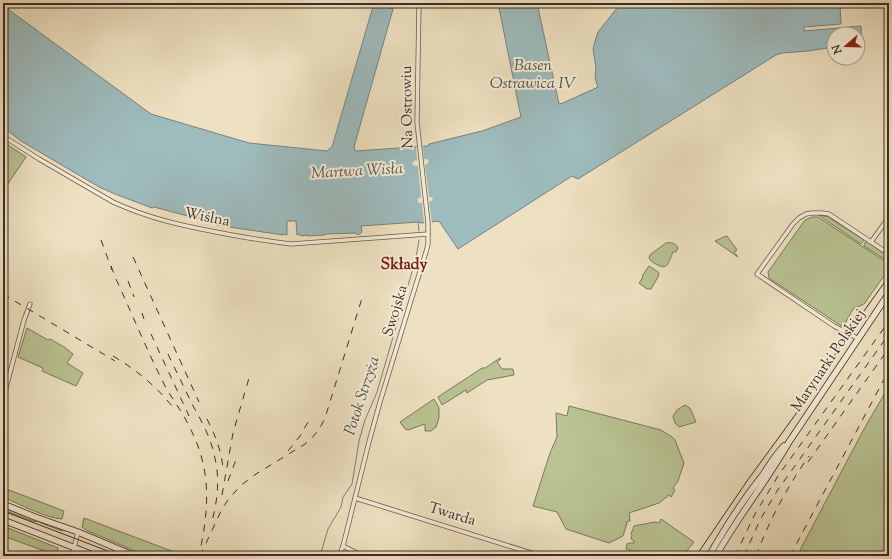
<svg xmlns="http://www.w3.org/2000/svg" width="892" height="559" font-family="'Sorts Mill Goudy',serif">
<rect width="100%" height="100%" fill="#eee1c1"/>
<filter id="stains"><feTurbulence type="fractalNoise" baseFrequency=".005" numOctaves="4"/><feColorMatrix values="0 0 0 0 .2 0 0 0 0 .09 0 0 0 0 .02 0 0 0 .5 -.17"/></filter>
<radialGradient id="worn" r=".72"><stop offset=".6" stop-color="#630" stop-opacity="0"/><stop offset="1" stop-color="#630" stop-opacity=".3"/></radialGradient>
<g fill="#b9c393" stroke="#7b785c">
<path d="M5,143L26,157L3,191V144H4Z"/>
<path d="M817,214L828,217L864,240L861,244Z"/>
<path d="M812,217H818L889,264V269L864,304L853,309L843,327L769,278L768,272L805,220Z"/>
<path d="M727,236L737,250L734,252L738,257L715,241L724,237Z"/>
<path d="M866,241L889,257V262L864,246V245Z"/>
<path d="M666,243C671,242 676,243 678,248L676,252H673C669,261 668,272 656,264C652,262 650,261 649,257L651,254Z"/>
<path d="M649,266L658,272L659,274L658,277L651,289H647L639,283L643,277L642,276Z"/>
<path d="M27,328L48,340L50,339L64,347L73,354L67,363L83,373L76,386L42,371L43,368L18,357Z"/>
<path d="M500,358L501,359L497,362L502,369H513L514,375L487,380L467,393L466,390L442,405L438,397L482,368H485Z"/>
<path d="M889,386V556H810L800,550L864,429Z"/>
<path d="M434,399L439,408V418L436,427L431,431H425V424L408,430L405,429L400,422Z"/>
<path d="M685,405L690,408L696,422L679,427L675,423L673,416L677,410Z"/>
<path d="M569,406L661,430L672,437L675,440L684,463L678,481L673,488L675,490L671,497L669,495L659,503L629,513L630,521L626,522L627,523L623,536L609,543L566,529L557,512L533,506L550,453L557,437L556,413L567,416Z"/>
<path d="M9,490L64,511L62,519C46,518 19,504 3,497V493L7,494Z"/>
<path d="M3,507L63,529L62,531L36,521L35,522L3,510Z"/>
<path d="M84,518L185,556H147L88,531L82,527Z"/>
<path d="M661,519L694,542L683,556H650L626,549L627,544L630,543H634V541L631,539L632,535L631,534L634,526L655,522L659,523Z"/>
<path d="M3,526L58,548L56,555L3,536Z"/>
</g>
<path fill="#9ebbbd" stroke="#778280" d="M3,3H9L8,4L9,10L151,114L249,143L327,151L332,147L374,3L393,9L354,147L355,151L428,146L429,144L482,131L521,117L498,3H537L559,104L563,103L598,87L595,78L596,68L593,49L596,38L598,32L621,3H855L840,5L841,24L804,27V31L861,26L862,43L858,44V34H834V47L808,51L782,53L776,55L578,179L572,176L458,249L439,221L422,223L418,222L361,226L362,232L358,235L356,233L325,234V235L307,236V235L301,236L300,234L297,235L296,221H287V235L283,234V235L216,225L214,223L154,207L152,208L115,194L99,187L21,141L3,127Z"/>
<path fill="#eee1c1" d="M423,146L424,159H427L429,161L427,164L425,165L429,197H431L433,199L431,201L429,202L432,223H424L422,203H419L417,200L419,198L421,197L418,166H415L412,164L414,161L417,160L416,147Z"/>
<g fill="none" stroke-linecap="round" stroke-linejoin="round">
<g stroke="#778280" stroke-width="1">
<path d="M418,222L419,231"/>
<path d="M320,556L328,529L341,507L343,497L352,484L359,441L365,420L377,392L414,265L417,252L419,240"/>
</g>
<defs>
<g id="minor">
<path d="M3,136L39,159L113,202C148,218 179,225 216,232C241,237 266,241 291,244L428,234"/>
<path d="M871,242L889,217"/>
<path d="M859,339L834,326L757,274L793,224L799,218L806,214L812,213H822L829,214L889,254"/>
<path d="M3,399L24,320L30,304"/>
<path d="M355,498L541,556"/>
<path d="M343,546L363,556"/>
<path d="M72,556L78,532"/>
<path d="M339,556L343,546L370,438L380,402L409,307L426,252L428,244V223L417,122L419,3"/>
</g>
<g id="secondary">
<path d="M3,504L35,517L78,532L135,556"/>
<path d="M3,520L96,556"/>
<path d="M709,556C725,528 742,501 762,476C769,466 775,455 784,446"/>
<path d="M716,556C738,516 767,481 789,442L889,293"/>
</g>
</defs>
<use href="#minor" stroke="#695a4b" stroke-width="5"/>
<use href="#secondary" stroke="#3d2d24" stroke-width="7"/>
<use href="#minor" stroke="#f4ecd7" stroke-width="3.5"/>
<use href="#secondary" stroke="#f4ecd7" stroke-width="5.5"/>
<g stroke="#3d2d24" stroke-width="1">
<path d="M3,511L121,556"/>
<path d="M696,556L747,481L798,411L864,311L889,276"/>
</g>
<g stroke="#3d2d24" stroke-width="1" stroke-dasharray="7 7" stroke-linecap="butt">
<path d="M101,240L112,270"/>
<path d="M133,257L199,402"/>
<path d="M111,266L116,279C132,314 146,348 163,382C170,397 181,409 188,424C210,465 210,501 201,546"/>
<path d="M128,281L134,297"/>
<path d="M3,294L115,361"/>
<path d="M142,313L144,319"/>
<path d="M151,334L189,416"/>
<path d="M168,354C176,371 184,387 192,404C201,420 210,436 214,454C220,477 218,499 212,521"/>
<path d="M113,356C135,369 155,385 172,406"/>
<path d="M207,419C215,435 222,451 223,470"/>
<path d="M288,451L300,436L308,422"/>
<path d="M808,462L889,348"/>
<path d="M228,481L237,457"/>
<path d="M222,495L233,433L249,378"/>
<path d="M200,556L222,509L228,500L240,486L256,474L305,444C314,437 320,429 325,418L363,295"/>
<path d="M735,556L755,514L778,476L889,321"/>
<path d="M744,556L760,520L777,491L889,334"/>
<path d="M756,556C769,521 787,487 809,456"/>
<path d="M790,556L889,370"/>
</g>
</g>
<g text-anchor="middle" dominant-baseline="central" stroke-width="4" stroke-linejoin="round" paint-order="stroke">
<g font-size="15" fill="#3d2d24" stroke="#f4ecd7">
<text transform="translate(408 107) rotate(-91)">Na Ostrowiu</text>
<text transform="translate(207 218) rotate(11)">Wiślna</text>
<text transform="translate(396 311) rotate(-73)">Swojska</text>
<text transform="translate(829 361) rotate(-56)">Marynarki Polskiej</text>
<text transform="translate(452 515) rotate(17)">Twarda</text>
</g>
<g font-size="16" font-style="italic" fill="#55504a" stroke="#f4ecd7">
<text x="533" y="66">Basen<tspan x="533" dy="18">Ostrawica IV</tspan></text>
<text transform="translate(357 172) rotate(-3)">Martwa Wisła</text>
<text transform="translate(363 396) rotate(-72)">Potok Strzyża</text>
</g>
<g font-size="16" font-weight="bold" fill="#7a1f14" stroke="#f4ecd7">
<text x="404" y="265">Składy</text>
</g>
</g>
<rect width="892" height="559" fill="none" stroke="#eee1c1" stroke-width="16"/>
<rect x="4" y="4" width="884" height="551" fill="none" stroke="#3d2d24" stroke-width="2"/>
<rect x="8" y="8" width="876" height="543" fill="none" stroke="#3d2d24"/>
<g transform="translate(846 46) rotate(250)"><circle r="19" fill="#f4ecd7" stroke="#aba08f"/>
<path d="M0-3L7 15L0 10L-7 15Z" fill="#8f2418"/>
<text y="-6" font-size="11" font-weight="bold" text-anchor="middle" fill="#3d2d24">N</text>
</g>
<rect width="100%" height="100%" filter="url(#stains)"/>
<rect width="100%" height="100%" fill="url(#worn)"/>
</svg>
